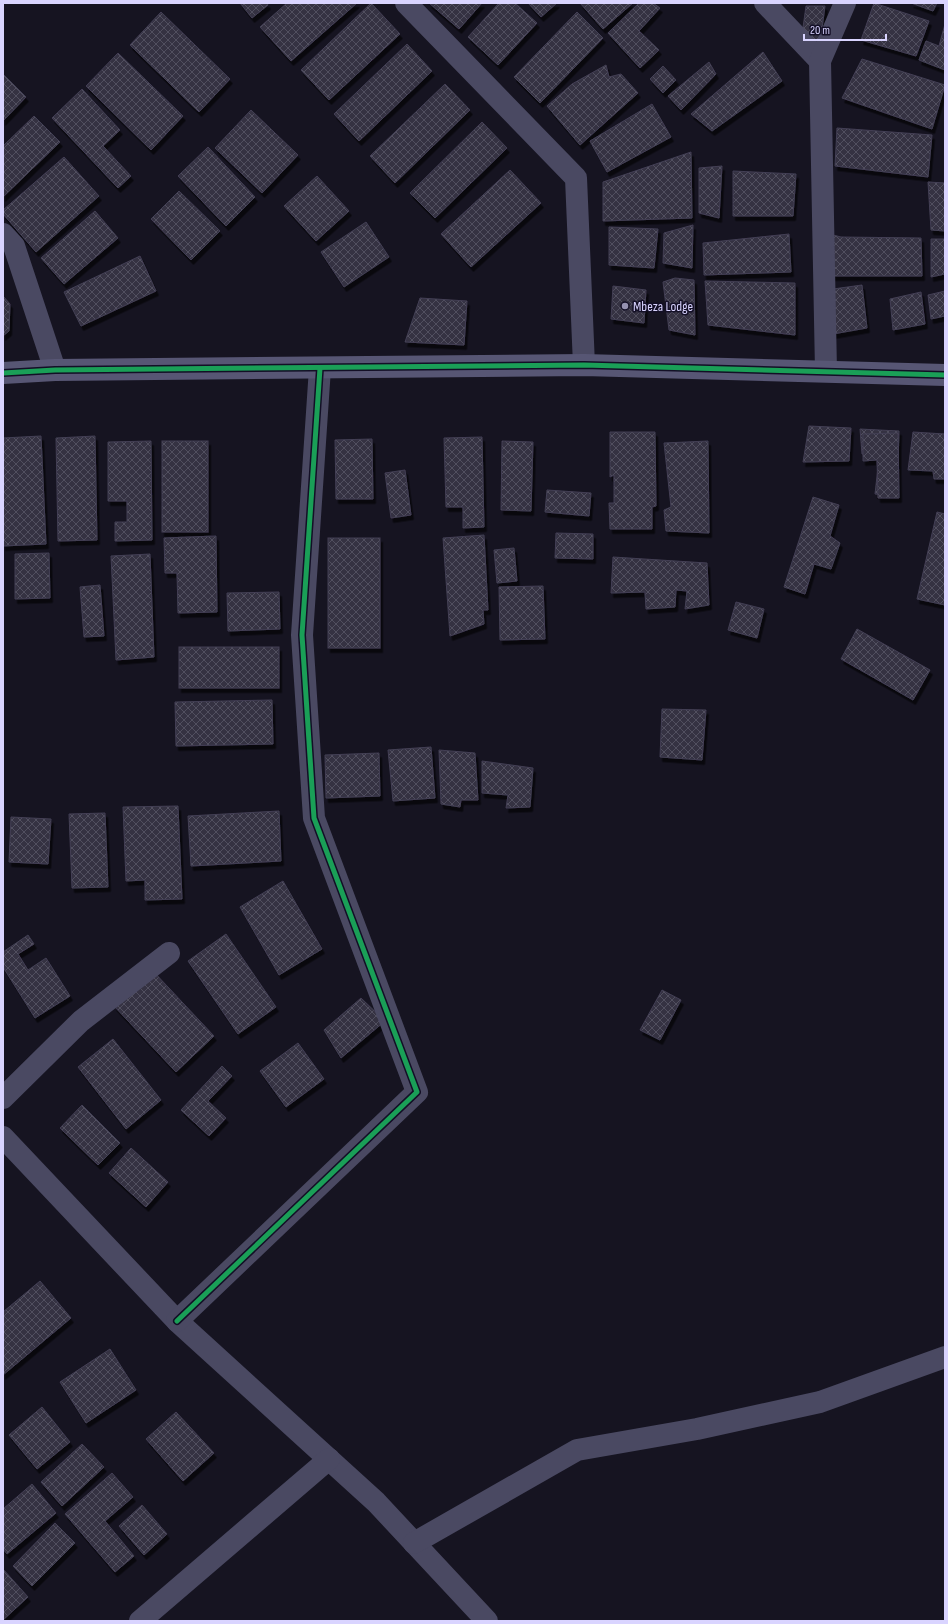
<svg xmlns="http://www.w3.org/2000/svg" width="948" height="1624" font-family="'Sofia Sans Condensed',sans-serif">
<defs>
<pattern id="building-cross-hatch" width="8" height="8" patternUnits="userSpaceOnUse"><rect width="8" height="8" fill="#343243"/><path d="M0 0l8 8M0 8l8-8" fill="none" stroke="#514f5f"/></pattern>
<filter id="shadow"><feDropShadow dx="2.5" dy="4.5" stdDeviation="0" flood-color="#0009"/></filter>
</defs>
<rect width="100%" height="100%" fill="#161421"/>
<g fill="url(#building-cross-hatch)" stroke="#433f54" filter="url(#shadow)">
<path d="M240,3H267L268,5L252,18Z"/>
<path d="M287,3H357L291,61L260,27Z"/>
<path d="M371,3L400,34L329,100L301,70Z"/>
<path d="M429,3H482L459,29Z"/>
<path d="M499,3H515L537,23L498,65L468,37Z"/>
<path d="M528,3H557L541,17Z"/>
<path d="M580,3H633L603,29Z"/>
<path d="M639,3H653L660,8L639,31L659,50L640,68L608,33Z"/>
<path d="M874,3L929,21L916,56L861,40Z"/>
<path d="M911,3H937L933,11Z"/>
<path d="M806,6H825L820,43L801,42Z"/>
<path d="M161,12L230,79L199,112L130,45Z"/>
<path d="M577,12L603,38L540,103L514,77Z"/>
<path d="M945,24V70L919,60L926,41L939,46Z"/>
<path d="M407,44L432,71L359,141L334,114Z"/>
<path d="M763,52L782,81L712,131L691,114Z"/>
<path d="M118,53L183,116L151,150L86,86Z"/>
<path d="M862,59L945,85L932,129L842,98Z"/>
<path d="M709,62L716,74L681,110L668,96Z"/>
<path d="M606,65L609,77L621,74L638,93L580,145L547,106L572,84Z"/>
<path d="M663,66L676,80L663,93L650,79Z"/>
<path d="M3,74L26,97L3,121Z"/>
<path d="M445,84L470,110L395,183L370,156Z"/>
<path d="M82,89L120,130L103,146L131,176L118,188L52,118Z"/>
<path d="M652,104L671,137L607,172L590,141Z"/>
<path d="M251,110L298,155L262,193L215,148Z"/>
<path d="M34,116L60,142L3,197V146Z"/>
<path d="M482,122L507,148L435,218L410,193Z"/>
<path d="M837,128L932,135L928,177L835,166Z"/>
<path d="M208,147L255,197L226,226L178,176Z"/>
<path d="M691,152L692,218L603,221V182Z"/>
<path d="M64,157L99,196L36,252L3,214V210Z"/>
<path d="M722,166L719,218L699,213V168Z"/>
<path d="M510,170L541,203L471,267L441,234Z"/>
<path d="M733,171L796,174L793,216H733Z"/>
<path d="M317,176L349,211L316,241L284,206Z"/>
<path d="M928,182L945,183V231L931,230Z"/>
<path d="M179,191L220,231L191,260L151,219Z"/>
<path d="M95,211L118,238L64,284L41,258Z"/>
<path d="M366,222L389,257L344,287L321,252Z"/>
<path d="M693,225L692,268L663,263L664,233Z"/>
<path d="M609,227L658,229L654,268L609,265Z"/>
<path d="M789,234L791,272L704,275L703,243Z"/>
<path d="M833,235L841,237L921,238L922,276H830Z"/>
<path d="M931,239H945V274L931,277Z"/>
<path d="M140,256L156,291L81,326L64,292Z"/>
<path d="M675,278L694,280L695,335L669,330L663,282Z"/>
<path d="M705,281L795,283V335L708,325Z"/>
<path d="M862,285L867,328L833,334V289Z"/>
<path d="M613,286L646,290L644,323L611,319Z"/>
<path d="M945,291V316L931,319L928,295Z"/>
<path d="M921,292L925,324L893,330L890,299Z"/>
<path d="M3,296L10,304L9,331L3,336Z"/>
<path d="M420,298L467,301L464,345L405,342Z"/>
<path d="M809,426L851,428L849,461L803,462Z"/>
<path d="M860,429L899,431L897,496L875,494L879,458L862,454Z"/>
<path d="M610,432H655L656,506L652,507V529H610L609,503H614V475L610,477Z"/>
<path d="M913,432L945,434V479H934L933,471L908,470Z"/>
<path d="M898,433L899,498H878L877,460L863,461V434Z"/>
<path d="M41,436L46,544L3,546V438Z"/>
<path d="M95,436L97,540L58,541L56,438Z"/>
<path d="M482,437L484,527L463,528V507H446L444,438Z"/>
<path d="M372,439L373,499H336L335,440Z"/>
<path d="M151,441L152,540L115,541V522H127V501H108V442Z"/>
<rect x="162" y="441" width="46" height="91"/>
<path d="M502,441L533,442L531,511L501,510Z"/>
<path d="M708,441L709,533L666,531L664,510L671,507L664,443Z"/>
<path d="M405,470L411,515L391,518L385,473Z"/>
<path d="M547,490L591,493L589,516L545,512Z"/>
<path d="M813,497L839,505L830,536L840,543L831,569L814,564L805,594L784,587Z"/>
<path d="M937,512L945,514V605L917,599Z"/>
<path d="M556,533L593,534V559L555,558Z"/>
<path d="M484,535L488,610H483L484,624L450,636L443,538Z"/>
<path d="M216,536L217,612L178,613L177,573H165L164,538Z"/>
<rect x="328" y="538" width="52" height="110"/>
<path d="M514,548L517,581L497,583L494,550Z"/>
<path d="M49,553L50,598L15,599V554Z"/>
<path d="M150,554L154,657L116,660L111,556Z"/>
<path d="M613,557L707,563L709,605L685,609L687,591L676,590L675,607L646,609L645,592L611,593Z"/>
<path d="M100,585L104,636L84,637L80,587Z"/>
<path d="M543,586L545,639L500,640L499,587Z"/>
<path d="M279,592L280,629L228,631L227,593Z"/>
<path d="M736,602L764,609L757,638L728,630Z"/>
<path d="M857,629L930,670L913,700L841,659Z"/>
<rect x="179" y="647" width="100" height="41"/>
<path d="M272,700L273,744L176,746L175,702Z"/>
<path d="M662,709L706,710L702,760L660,757Z"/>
<path d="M431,747L435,798L393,801L388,750Z"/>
<path d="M439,750L475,753L478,800H461L460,807L441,804Z"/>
<path d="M379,753L380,796L326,798L325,755Z"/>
<path d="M482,761L533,768L530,807L506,808L508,795L482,793Z"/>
<path d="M178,806L182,899L145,900V880L126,881L123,807Z"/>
<path d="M279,811L281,861L191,866L188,816Z"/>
<path d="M105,813L108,887L72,888L69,814Z"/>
<path d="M11,817L51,819L48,864L9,862Z"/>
<path d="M283,881L322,949L279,975L240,907Z"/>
<path d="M226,934L276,1007L238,1034L188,961Z"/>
<path d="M28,935L34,944L18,954L28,970L46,958L70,996L35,1018L3,967V952Z"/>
<path d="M152,970L214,1036L176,1072L114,1006Z"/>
<path d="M662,990L681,1000L660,1040L640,1030Z"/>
<path d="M361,998L385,1021L341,1058L324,1030Z"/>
<path d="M113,1039L161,1100L126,1129L78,1067Z"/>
<path d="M298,1043L324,1079L286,1107L260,1071Z"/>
<path d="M222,1066L232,1076L208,1101L226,1118L209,1136L181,1110Z"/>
<path d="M82,1105L120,1143L98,1165L60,1128Z"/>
<path d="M131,1148L168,1182L146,1207L109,1173Z"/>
<path d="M40,1281L71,1318L3,1375V1312Z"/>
<path d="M110,1349L136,1390L86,1423L60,1382Z"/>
<path d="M42,1407L70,1442L37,1469L9,1435Z"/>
<path d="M176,1412L214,1453L183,1481L146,1439Z"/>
<path d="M82,1444L104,1467L62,1506L41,1482Z"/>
<path d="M112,1473L133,1497L105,1521L134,1556L115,1572L65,1514Z"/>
<path d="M32,1484L56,1513L7,1554L3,1549V1509Z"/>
<path d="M142,1505L167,1534L144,1555L119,1526Z"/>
<path d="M55,1523L75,1543L32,1586L13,1566Z"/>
<path d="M3,1569L28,1597L3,1620Z"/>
</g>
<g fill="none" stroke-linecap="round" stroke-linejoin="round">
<g stroke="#4a4962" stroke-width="22">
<path d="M406,3L576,178L584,365"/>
<path d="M765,3L820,61"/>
<path d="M3,234L14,246L55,370"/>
<path d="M826,371L820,61L845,3"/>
<path d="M3,1098L81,1021L169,953"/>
<path d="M3,1137L177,1321L376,1502L487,1621"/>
<path d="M177,1321L417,1092L314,818L302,635L320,368"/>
<path d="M414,1543L577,1450L697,1429L820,1402L945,1357"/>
<path d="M140,1621L329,1459"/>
</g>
<path stroke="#575674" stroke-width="22" d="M3,373L55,370L584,365L945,375"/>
<defs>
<g id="cycleway">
<path d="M3,373L55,370L584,365L945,375"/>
<path d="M177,1321L417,1092L314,818L302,635L320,368"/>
</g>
</defs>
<use href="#cycleway" stroke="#130f26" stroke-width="8"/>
<use href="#cycleway" stroke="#1a9f57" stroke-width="5"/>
</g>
<circle fill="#9591b1" stroke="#130f26" stroke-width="1.5" cx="625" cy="306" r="4"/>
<g text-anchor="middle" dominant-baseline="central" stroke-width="3" stroke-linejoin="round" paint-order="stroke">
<g font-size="14" fill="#d9d4ff" stroke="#130f26" text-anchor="start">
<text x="633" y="306">Mbeza Lodge</text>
</g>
</g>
<rect width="948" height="1624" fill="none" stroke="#d9d4ff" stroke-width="8"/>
<path d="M804 34v6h82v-6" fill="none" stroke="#d9d4ff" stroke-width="2"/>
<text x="810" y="34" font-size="12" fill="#d9d4ff" stroke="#130f26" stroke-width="3" paint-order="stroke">20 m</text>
</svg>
